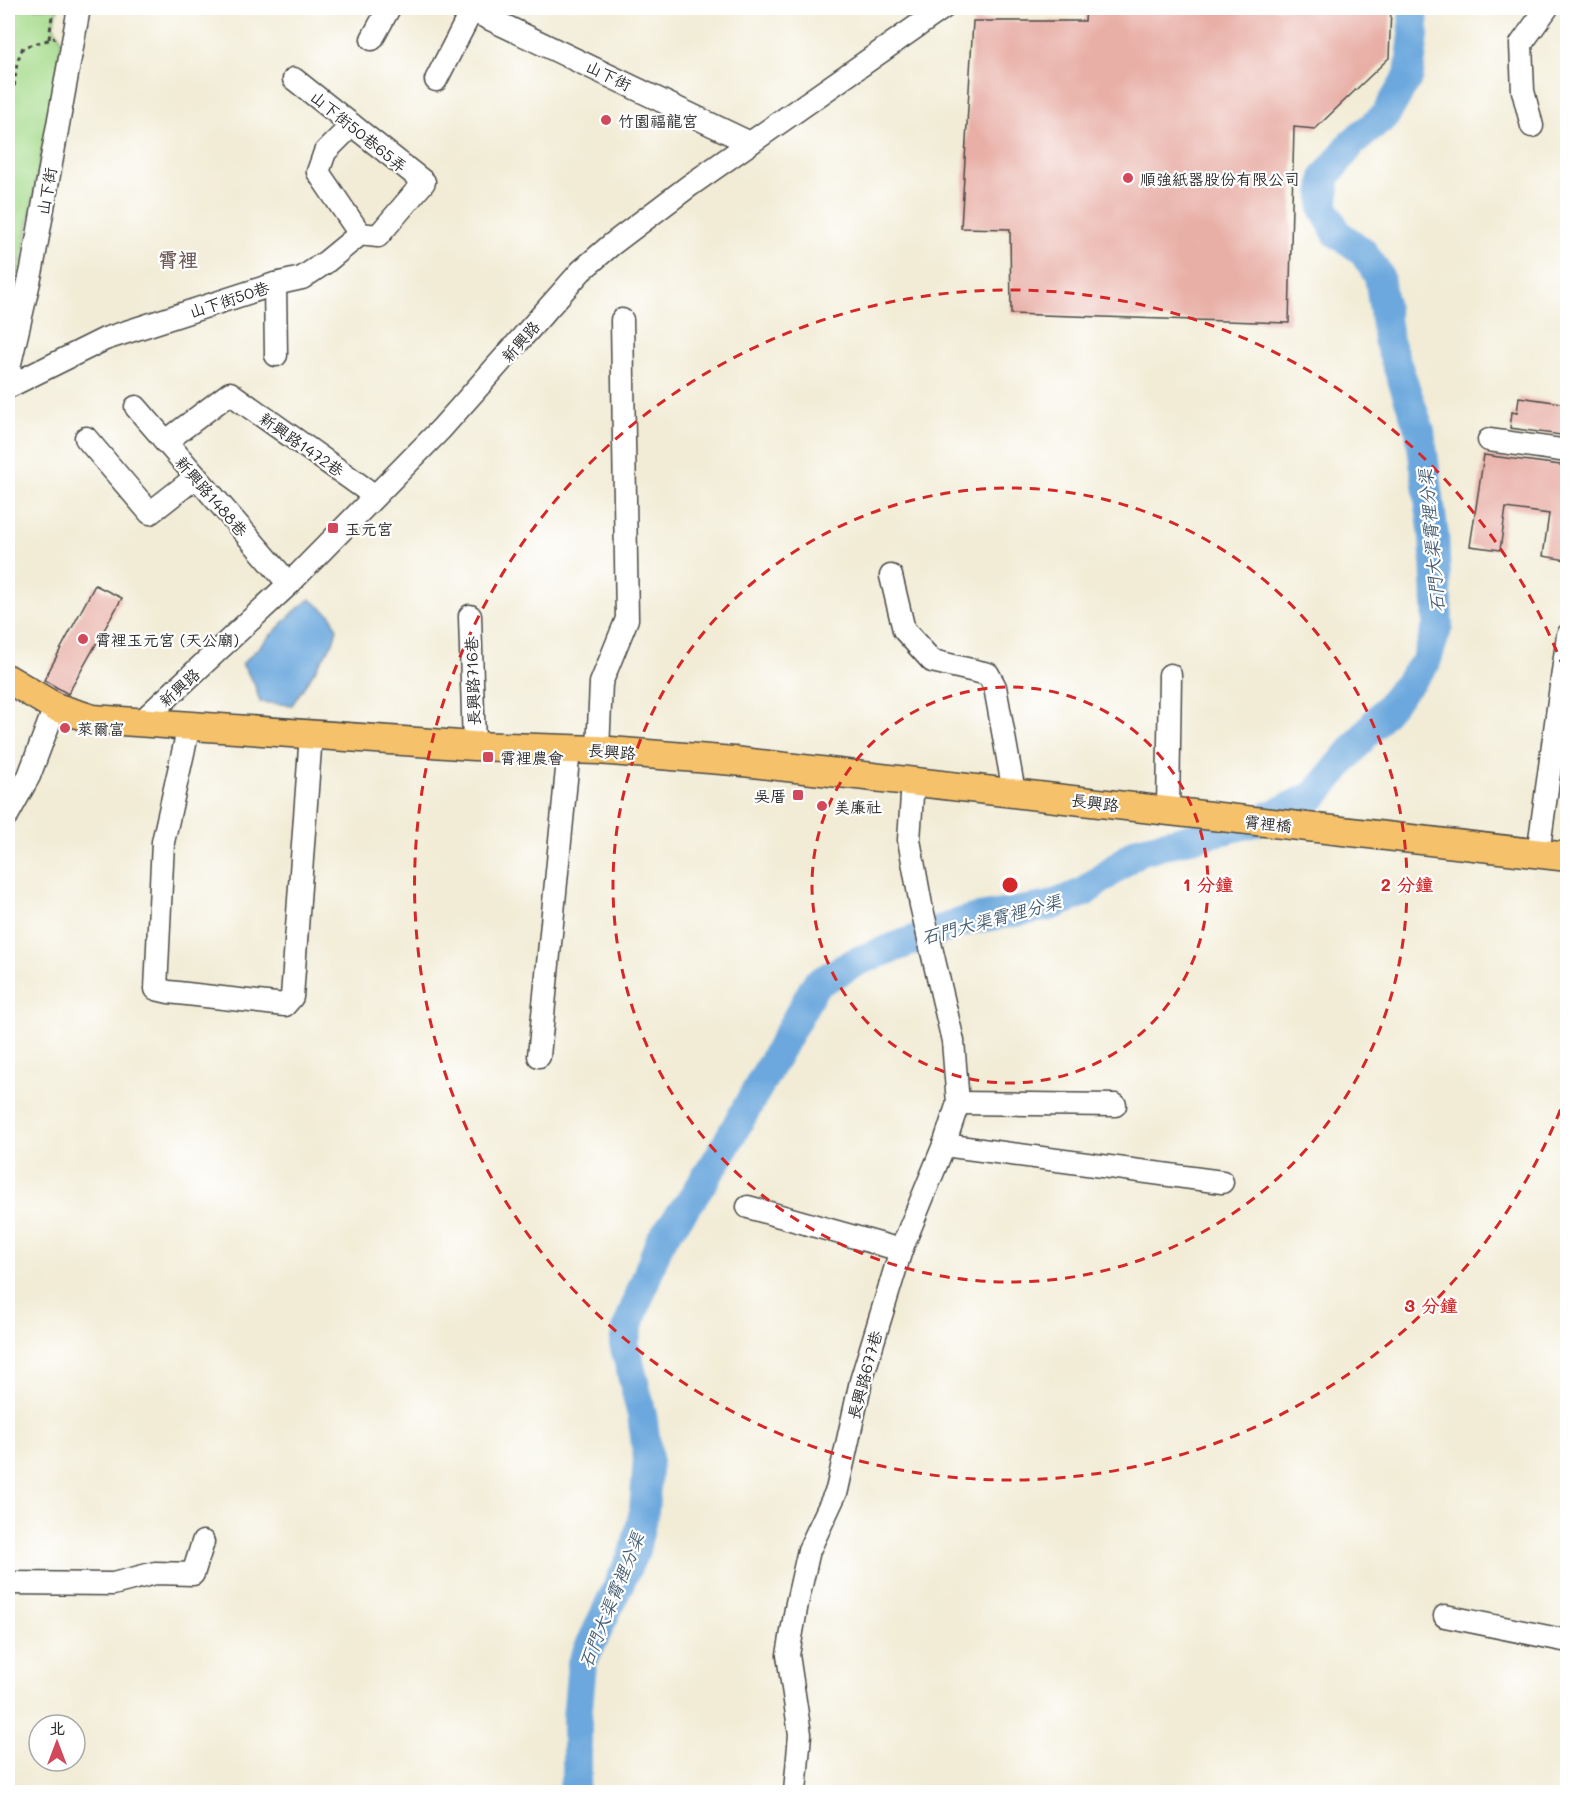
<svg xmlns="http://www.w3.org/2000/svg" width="1575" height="1800" font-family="Mali,'LXGW WenKai TC',sans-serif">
<rect width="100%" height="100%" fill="#fff"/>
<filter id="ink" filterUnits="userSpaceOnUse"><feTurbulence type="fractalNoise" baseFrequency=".0167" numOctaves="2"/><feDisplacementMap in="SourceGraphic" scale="12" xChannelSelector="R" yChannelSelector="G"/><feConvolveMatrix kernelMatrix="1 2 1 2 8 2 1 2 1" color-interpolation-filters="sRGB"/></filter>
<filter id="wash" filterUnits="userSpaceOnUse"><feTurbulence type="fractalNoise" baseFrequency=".008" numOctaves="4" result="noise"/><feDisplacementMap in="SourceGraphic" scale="24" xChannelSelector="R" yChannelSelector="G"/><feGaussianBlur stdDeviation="1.35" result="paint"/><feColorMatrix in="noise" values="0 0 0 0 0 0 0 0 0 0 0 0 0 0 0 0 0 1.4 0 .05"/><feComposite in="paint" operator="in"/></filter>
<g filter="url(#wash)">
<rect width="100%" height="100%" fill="#f2ecd6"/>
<path fill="#a6db8c" stroke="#68835c" stroke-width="1.5" d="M8,8H58L53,25L62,41L17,286L8,312Z"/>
<path fill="#6ca8dd" stroke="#4c6a84" stroke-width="1.5" d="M310,599L331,615L337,629L333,643L292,705L260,702L254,683L242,664L295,611Z"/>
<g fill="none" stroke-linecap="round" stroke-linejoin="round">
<path stroke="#6ca8dd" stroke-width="30" d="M573,1792L577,1771V1718L582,1663L635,1550L644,1511L648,1459L642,1415L624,1343L628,1326L660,1241L691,1200L719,1157L816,984L858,961L954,925L973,919L1050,906L1084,892L1138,851L1256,822L1314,796L1426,662L1438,625L1434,536L1420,431L1388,339L1379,276L1364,253L1337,233L1324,208L1325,177L1352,143L1385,116L1409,75L1414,35L1413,8"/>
</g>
<g id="blocks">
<g fill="#e8afa6">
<path d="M1086,8H1391L1389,58L1315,129L1294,127L1289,323L1011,314L1010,229L961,228L973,21H1085Z"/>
<path d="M1519,397L1568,404V436L1510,428L1512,412L1517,413Z"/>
<path d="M1484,455L1568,466V548L1566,560L1543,556L1549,514L1506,508L1500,550L1470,546Z"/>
<path d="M95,585L122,598L68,694L44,680Z"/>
</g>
</g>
</g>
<g filter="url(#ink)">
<use href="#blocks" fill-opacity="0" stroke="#494845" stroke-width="1.5"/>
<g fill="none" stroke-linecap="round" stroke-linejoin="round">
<defs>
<g id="minor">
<path d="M467,8L750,143"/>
<path d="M372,39L389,8"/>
<path d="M436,80L472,10"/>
<path d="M352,125L325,152L318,172L360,234"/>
<path d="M1532,126L1523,91L1521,44L1547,8"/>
<path d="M275,284L276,355"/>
<path d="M8,372L32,269L79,8"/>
<path d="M8,387L105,339L275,284L302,278L326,262L360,234L378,236L424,182L294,79"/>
<path d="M136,407L289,584"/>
<path d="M86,438L150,513L196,477"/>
<path d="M1489,440L1568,451"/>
<path d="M165,442L230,393L375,496"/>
<path d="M891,576L904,630L932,661L988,674L995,687L1014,792"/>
<path d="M470,616L474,746"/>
<path d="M140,723L289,584L441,429L581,271L611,245L689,186L943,8"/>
<path d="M189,726L163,842L156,989L169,992L285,1005L292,997L311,734"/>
<path d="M598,750L601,683L627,619L622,320"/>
<path d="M1168,811L1170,675"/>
<path d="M8,814L29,776L55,707"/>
<path d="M1538,854L1568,635"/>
<path d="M539,1056L569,749"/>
<path d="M958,1103L1115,1105"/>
<path d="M944,1145L1222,1182"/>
<path d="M748,1207L901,1250"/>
<path d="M8,1583L113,1584L155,1573L193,1574L203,1542"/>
<path d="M1445,1616L1568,1641"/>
<path d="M795,1792L800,1734L788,1655L797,1603L809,1550L837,1490L861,1381L901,1250L944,1145L958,1103L953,1041L921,905L909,840L913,781"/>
</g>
<path id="major" d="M8,679L55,707L93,719L474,746L598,750L734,761L1568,857"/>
</defs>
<use href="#minor" stroke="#494845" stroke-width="25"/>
<use href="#major" stroke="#494845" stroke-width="31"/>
<g stroke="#494845" stroke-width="3" stroke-dasharray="4.5 4.5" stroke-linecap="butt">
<path d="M49,39L53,8"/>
<path d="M8,140L17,62L23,47L55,38"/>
</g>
<use href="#minor" stroke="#fff" stroke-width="22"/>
<use href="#major" stroke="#f5c16b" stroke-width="28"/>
</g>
</g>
<g fill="none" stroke="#d62828" stroke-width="3" stroke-dasharray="10 8">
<circle cx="1010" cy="885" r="198"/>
<circle cx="1010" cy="885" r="397"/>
<path d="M1567 1093A595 595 0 1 1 1567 677"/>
</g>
<g fill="#d1495b" stroke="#fff" stroke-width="2">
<circle cx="606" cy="120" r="6"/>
<circle cx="1128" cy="178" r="6"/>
<rect x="327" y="522" width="12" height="12" rx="3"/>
<circle cx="83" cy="639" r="6"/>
<circle cx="65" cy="728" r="6"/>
<rect x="482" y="751" width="12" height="12" rx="3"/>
<rect x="792" y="789" width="12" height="12" rx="3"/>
<circle cx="822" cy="806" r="6"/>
</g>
<g text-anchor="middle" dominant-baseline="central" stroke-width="4.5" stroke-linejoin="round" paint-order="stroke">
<g font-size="16" fill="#2b2b2b" stroke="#fff">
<text transform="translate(609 75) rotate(26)">山下街</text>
<text transform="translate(359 131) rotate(39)">山下街50巷65弄</text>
<text transform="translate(46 191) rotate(-80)">山下街</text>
<text transform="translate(229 299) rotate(-18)">山下街50巷</text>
<text transform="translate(520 341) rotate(-49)">新興路</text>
<text transform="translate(302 444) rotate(35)">新興路1472巷</text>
<text transform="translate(212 496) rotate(49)">新興路1488巷</text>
<text transform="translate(472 681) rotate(-92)">長興路716巷</text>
<text transform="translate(179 687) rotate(-42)">新興路</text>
<text transform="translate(612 751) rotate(4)">長興路</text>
<text transform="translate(1095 802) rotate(7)">長興路</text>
<text transform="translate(1268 823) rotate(6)">霄裡橋</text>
<text transform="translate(864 1375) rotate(-75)">長興路677巷</text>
</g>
<g font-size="16" fill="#2b2b2b" stroke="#fff" text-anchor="start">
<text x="618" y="120">竹園福龍宮</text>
<text x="1140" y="178">順強紙器股份有限公司</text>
<text x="345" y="528">玉元宮</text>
<text x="95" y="639">霄裡玉元宮 (天公廟)</text>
<text x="77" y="728">萊爾富</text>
<text x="500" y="757">霄裡農會</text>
<text x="786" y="795" text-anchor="end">吳厝</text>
<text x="834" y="806">美廉社</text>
</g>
<g font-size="18" font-style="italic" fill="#455d72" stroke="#fff">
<text transform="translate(1431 541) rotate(-95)">石門大渠霄裡分渠</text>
<text transform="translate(991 919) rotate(-15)">石門大渠霄裡分渠</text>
<text transform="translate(611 1600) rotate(-68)">石門大渠霄裡分渠</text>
</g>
<g font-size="20" font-weight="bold" fill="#6d5956" stroke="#fff">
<text x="178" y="259">霄裡</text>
</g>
</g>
<circle cx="1010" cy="885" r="9" fill="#d62828" stroke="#fff" stroke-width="3"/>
<g font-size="18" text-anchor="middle" font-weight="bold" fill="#d62828" stroke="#fff" stroke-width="4.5" stroke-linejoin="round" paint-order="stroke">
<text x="1208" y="891">1 分鐘</text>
<text x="1407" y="891">2 分鐘</text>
<text x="1431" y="1312">3 分鐘</text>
</g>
<rect width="1575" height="1800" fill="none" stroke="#fff" stroke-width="30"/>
<g transform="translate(57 1743)"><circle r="28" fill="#ffffff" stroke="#aaaaaa" stroke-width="1.5"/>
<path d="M0-4.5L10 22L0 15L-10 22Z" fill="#d1495b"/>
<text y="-9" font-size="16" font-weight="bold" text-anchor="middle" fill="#2b2b2b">北</text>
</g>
</svg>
